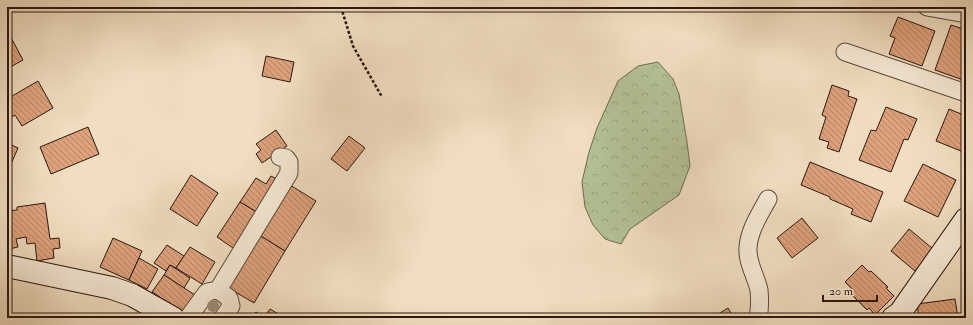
<svg xmlns="http://www.w3.org/2000/svg" width="973" height="325" font-family="'IM FELL Double Pica',serif">
<defs>
<pattern id="forest-crowns" width="20" height="18" patternUnits="userSpaceOnUse"><rect width="20" height="18" fill="#b4c297"/><path d="M2 6a3 3 0 1 1 6 0M12 15a3 3 0 1 1 6 0" fill="none" stroke="#9ba681"/></pattern>
<pattern id="building-back-hatch" width="6" height="6" patternUnits="userSpaceOnUse"><rect width="6" height="6" fill="#dea27d"/><path d="M-1 5l2 2M0 0l6 6M5-1l2 2" fill="none" stroke="#b48365"/></pattern>
</defs>
<rect width="100%" height="100%" fill="#f1dec1"/>
<filter id="stains"><feTurbulence type="fractalNoise" baseFrequency=".005" numOctaves="4"/><feColorMatrix values="0 0 0 0 .2 0 0 0 0 .09 0 0 0 0 .02 0 0 0 .5 -.17"/></filter>
<radialGradient id="worn" r=".72"><stop offset=".6" stop-color="#630" stop-opacity="0"/><stop offset="1" stop-color="#630" stop-opacity=".3"/></radialGradient>
<path fill="url(#forest-crowns)" stroke="#706c54" d="M658,62L673,79L679,94L687,142L690,166L679,195L630,229L621,244L605,239L593,225L585,207L582,182L589,152L597,128L618,81L638,66Z"/>
<g fill="url(#building-back-hatch)" stroke="#2c1710">
<path d="M898,17L935,31L922,66L889,54L895,38L890,36Z"/>
<path d="M951,25L966,30V81L935,70Z"/>
<path d="M7,30L23,60L7,69Z"/>
<path d="M266,56L294,62L290,82L262,76Z"/>
<path d="M38,81L53,108L22,126L15,115L7,120V99Z"/>
<path d="M832,85L849,91L848,96L857,99L839,152L827,148L829,142L819,139L826,117L822,115Z"/>
<path d="M886,107L917,119L908,140L904,139L891,172L859,160L871,130L876,131Z"/>
<path d="M949,109L966,116V153L936,141Z"/>
<path d="M88,127L99,154L51,174L40,147Z"/>
<path d="M276,130L287,146L262,163L256,154L261,150L256,144Z"/>
<path d="M349,136L365,148L347,171L331,159Z"/>
<path d="M7,143L18,148L7,173Z"/>
<path d="M810,162L883,192L871,222L851,214L853,209L830,199V197L801,185Z"/>
<path d="M923,164L956,180L938,217L904,201Z"/>
<path d="M191,175L218,193L197,226L170,209Z"/>
<path d="M271,176L280,181L260,214L240,202L256,178L266,184Z"/>
<path d="M290,185L316,201L285,251L259,235Z"/>
<path d="M240,202L260,214L236,250L217,237Z"/>
<path d="M45,203L50,239L59,238L60,248L53,249L54,258L37,261L35,243L27,244L26,237L16,239L18,247L9,249L8,243H7V211L17,210V207Z"/>
<path d="M802,218L818,238L792,258L777,238Z"/>
<path d="M909,229L933,249L915,271L891,251Z"/>
<path d="M259,235L285,251L254,303L227,287Z"/>
<path d="M113,238L142,251L129,280L100,267Z"/>
<path d="M167,245L184,256L176,268L170,265L166,271L154,263Z"/>
<path d="M190,247L215,262L202,284L176,268Z"/>
<path d="M139,258L158,269L147,289L129,280Z"/>
<path d="M170,265L190,278L184,288L164,275Z"/>
<path d="M862,265L869,272L871,271L888,287L886,288L894,296L875,315L869,308L867,310L849,292L852,289L845,282Z"/>
<path d="M164,275L195,295L183,312L152,292Z"/>
<path d="M955,299L958,318H919L917,304Z"/>
<path d="M728,308L734,318H712Z"/>
<path d="M270,309L285,318H251L256,312L264,317Z"/>
<path d="M836,315V318H803V316Z"/>
<path d="M780,316H803V318H779Z"/>
</g>
<g fill="none" stroke-linecap="round" stroke-linejoin="round">
<defs>
<g id="street">
<path d="M927,7L966,14"/>
<path d="M845,52L966,93"/>
<path d="M218,290L289,173V162L286,158L280,157"/>
<path d="M188,318L207,292L218,290L229,298L231,306L223,318"/>
<path d="M758,318C760,308 760,300 759,290C756,276 747,263 748,248C749,230 760,214 768,199"/>
</g>
<g id="secondary">
<path d="M7,266L112,288L132,295L173,318"/>
<path d="M893,318L900,313L966,219"/>
</g>
</defs>
<use href="#street" stroke="#5d493c" stroke-width="19"/>
<use href="#secondary" stroke="#2c1710" stroke-width="24"/>
<path stroke="#2c1710" stroke-width="2.5" stroke-dasharray="3 2" stroke-linecap="butt" d="M341,7L353,46L382,97"/>
<use href="#street" stroke="#f6ead7" stroke-width="17"/>
<use href="#secondary" stroke="#f6ead7" stroke-width="22"/>
</g>
<circle fill="#9b8d76" cx="213" cy="306" r="6"/>
<rect width="973" height="325" fill="none" stroke="#f1dec1" stroke-width="24"/>
<rect x="8" y="8" width="957" height="309" fill="none" stroke="#2c1710" stroke-width="2"/>
<rect x="12" y="12" width="949" height="301" fill="none" stroke="#2c1710"/>
<path d="M823 295v6h54v-6" fill="none" stroke="#2c1710" stroke-width="2"/>
<text x="829" y="295" font-size="12" fill="#2c1710" stroke="#f6ead7" stroke-width="3" paint-order="stroke">20 m</text>
<rect width="100%" height="100%" filter="url(#stains)"/>
<rect width="100%" height="100%" fill="url(#worn)"/>
</svg>
